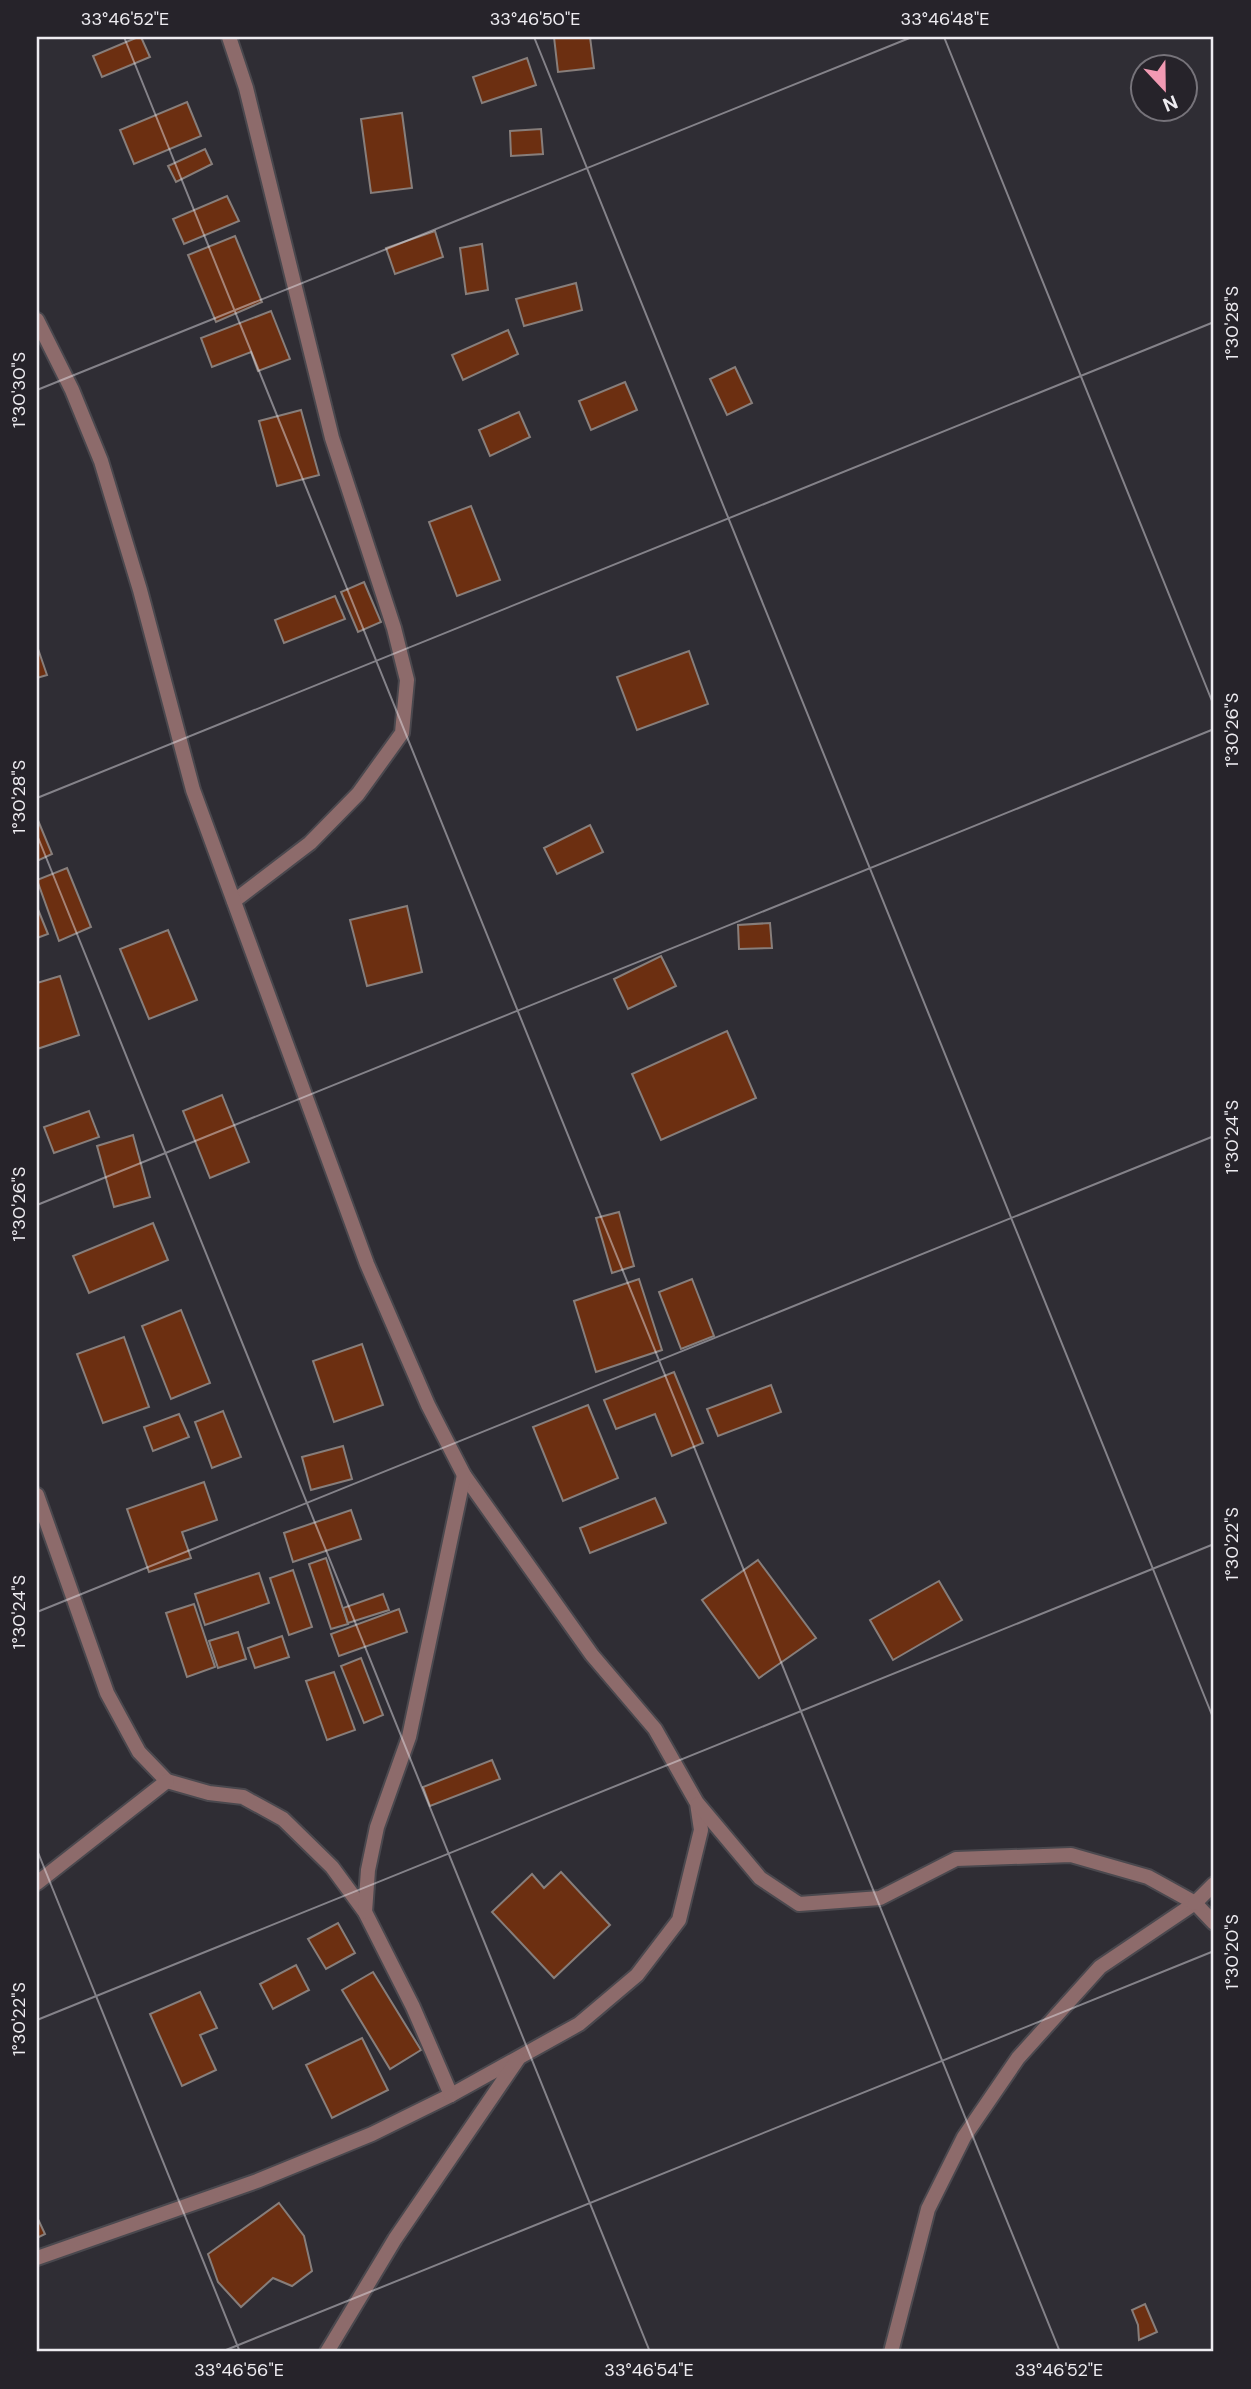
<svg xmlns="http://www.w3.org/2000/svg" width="1251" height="2389" font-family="'DM Sans',sans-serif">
<rect width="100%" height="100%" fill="#2f2d34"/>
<g fill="#6c2f11" stroke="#877e7b" stroke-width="2">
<path d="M138,37H141L150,57L102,77L93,56Z"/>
<path d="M554,37H590L594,68L558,72Z"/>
<path d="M527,58L536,85L482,103L473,77Z"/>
<path d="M187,102L201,136L134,164L120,130Z"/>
<path d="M402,113L412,188L371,193L361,119Z"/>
<path d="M541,129L543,154L511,156L510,131Z"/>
<path d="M205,149L212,164L176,182L168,166Z"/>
<path d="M227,196L239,221L184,244L173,219Z"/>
<path d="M435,231L443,257L395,274L386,248Z"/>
<path d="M235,236L262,302L216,322L188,255Z"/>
<path d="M482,244L488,290L466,294L460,248Z"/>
<path d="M576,283L582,310L524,326L516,299Z"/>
<path d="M271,311L290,359L258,371L251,352L212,367L201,338Z"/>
<path d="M508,330L518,354L463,380L452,355Z"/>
<path d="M735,367L752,403L727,415L710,379Z"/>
<path d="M625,382L637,410L591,430L579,401Z"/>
<path d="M301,410L319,475L277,486L259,421Z"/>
<path d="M519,412L530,437L490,456L479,430Z"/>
<path d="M471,506L500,580L457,596L429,522Z"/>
<path d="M364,582L381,622L358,632L341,592Z"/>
<path d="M335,596L345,619L284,643L275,620Z"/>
<path d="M37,646L47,675L37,678Z"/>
<path d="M689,651L708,704L637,730L617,677Z"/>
<path d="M37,818L52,854L37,861Z"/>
<path d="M590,825L603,852L557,874L544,848Z"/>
<path d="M67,868L91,927L59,941L37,880Z"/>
<path d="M407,906L422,972L367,986L350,920Z"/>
<path d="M37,907L48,934L37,938Z"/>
<path d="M770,923L772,948L739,949L738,925Z"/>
<path d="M168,930L197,1000L149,1019L120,949Z"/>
<path d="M661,956L676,986L628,1009L614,979Z"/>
<path d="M60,976L79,1035L37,1049V983Z"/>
<path d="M727,1031L756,1098L661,1140L632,1074Z"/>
<path d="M222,1095L249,1162L210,1178L183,1111Z"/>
<path d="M89,1111L99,1137L54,1153L44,1127Z"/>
<path d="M133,1135L150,1197L114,1207L97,1146Z"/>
<path d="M619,1212L634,1266L612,1273L596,1218Z"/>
<path d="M153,1223L168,1260L89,1293L73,1256Z"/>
<path d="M639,1279L662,1350L596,1372L574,1301Z"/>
<path d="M692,1279L714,1336L681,1349L659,1292Z"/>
<path d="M181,1310L210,1383L171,1399L142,1326Z"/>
<path d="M124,1337L149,1407L103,1423L77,1354Z"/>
<path d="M362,1344L383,1405L334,1422L313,1361Z"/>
<path d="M674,1372L703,1443L672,1456L655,1414L616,1429L604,1400Z"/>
<path d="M771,1385L781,1412L718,1436L707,1409Z"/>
<path d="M588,1405L618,1478L563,1501L533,1427Z"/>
<path d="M223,1411L241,1457L212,1468L195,1422Z"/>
<path d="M179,1414L189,1437L153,1451L144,1427Z"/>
<path d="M343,1446L352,1479L311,1490L302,1457Z"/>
<path d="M204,1482L217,1520L182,1532L191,1558L149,1572L127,1509Z"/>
<path d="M655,1498L666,1523L590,1553L580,1528Z"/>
<path d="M351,1510L361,1539L293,1562L284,1533Z"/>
<path d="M326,1558L348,1624L331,1629L309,1564Z"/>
<path d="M758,1560L816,1638L759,1678L702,1600Z"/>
<path d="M293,1570L312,1627L289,1635L270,1578Z"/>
<path d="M259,1573L269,1603L205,1625L195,1594Z"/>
<path d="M939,1581L962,1620L893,1660L870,1620Z"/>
<path d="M383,1594L389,1610L348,1623L343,1608Z"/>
<path d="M194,1604L215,1667L187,1677L166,1613Z"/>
<path d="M399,1609L407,1632L339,1656L331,1634Z"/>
<path d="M238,1632L246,1659L218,1668L209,1641Z"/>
<path d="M282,1636L289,1657L255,1668L248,1648Z"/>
<path d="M361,1658L383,1715L364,1723L341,1666Z"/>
<path d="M334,1672L355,1730L327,1740L306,1681Z"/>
<path d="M492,1760L500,1779L430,1806L423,1787Z"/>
<path d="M561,1872L610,1925L554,1978L492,1912L532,1874L544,1888Z"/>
<path d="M338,1923L355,1953L326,1969L308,1939Z"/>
<path d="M296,1965L309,1990L273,2009L260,1984Z"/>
<path d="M373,1972L421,2050L390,2069L342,1990Z"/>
<path d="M200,1992L217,2028L200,2035L216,2070L182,2086L150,2014Z"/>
<path d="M362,2038L388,2090L332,2118L306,2065Z"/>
<path d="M279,2203L304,2236L312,2271L292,2286L273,2278L241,2307L218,2282L208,2254Z"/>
<path d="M37,2217L45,2234L37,2238Z"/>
<path d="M1145,2304L1157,2332L1139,2340L1138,2325L1132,2310Z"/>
</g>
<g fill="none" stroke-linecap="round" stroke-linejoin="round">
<defs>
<path id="lane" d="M891,2352L928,2209L964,2137L1018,2058L1100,1967L1195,1903"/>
<g id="street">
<path d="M229,37L246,88L332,438L394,628L407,680L402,733L358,794L310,843L234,901"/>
<path d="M37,320L72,390L101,461L140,590L193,790L367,1264L428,1405L464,1475L592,1655L655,1729L697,1803L701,1830L679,1920L637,1975L579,2024L451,2095L372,2134L257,2181L37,2258"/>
<path d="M37,1495L107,1693L139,1752L167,1781L209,1793L243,1797L283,1819L332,1867L365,1912L413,2007L451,2095"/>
<path d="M698,1804L760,1878L799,1904L880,1898L956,1859L1071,1855L1148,1877L1195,1903L1214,1923"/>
<path d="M37,1883L167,1781"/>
<path d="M1195,1903L1214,1884"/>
<path d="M365,1912L368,1870L377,1827L409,1737L464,1475"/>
<path d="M327,2352L395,2239L518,2059"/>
</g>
</defs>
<use href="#lane" stroke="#4a484e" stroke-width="18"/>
<use href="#street" stroke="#4a484e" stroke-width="18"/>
<use href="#lane" stroke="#8d6b6b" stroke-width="14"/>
<use href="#street" stroke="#8d6b6b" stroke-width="14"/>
</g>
<path fill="none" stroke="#eeecf1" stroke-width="2" stroke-opacity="0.45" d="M124,37L1060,2352M534,37L1214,1720M944,37L1214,706M37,390L912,37M37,798L1214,322M37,835L650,2352M37,1205L1214,729M37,1612L1214,1136M37,1850L240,2352M37,2020L1214,1544M221,2352L1214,1951"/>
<rect width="1251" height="2389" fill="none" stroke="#26232a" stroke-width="77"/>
<g transform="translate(1164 88) rotate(158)"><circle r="33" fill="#26232a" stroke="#76737a" stroke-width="2"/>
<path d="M0-5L12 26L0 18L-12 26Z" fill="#f19ab3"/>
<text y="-10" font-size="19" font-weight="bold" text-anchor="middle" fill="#eeecf1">N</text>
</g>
<rect x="38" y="38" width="1174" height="2312" fill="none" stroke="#eeecf1" stroke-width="2.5"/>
<g font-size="18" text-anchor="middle" fill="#eeecf1">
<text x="125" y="25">33°46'52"E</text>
<text x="535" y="25">33°46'50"E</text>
<text x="945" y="25">33°46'48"E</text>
<text transform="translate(1232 323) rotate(-90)" y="6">1°30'28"S</text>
<text transform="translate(19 390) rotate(-90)" y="6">1°30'30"S</text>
<text transform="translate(1232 730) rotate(-90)" y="6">1°30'26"S</text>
<text transform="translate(19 797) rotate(-90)" y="6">1°30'28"S</text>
<text transform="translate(1232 1137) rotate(-90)" y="6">1°30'24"S</text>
<text transform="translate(19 1204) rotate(-90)" y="6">1°30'26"S</text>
<text transform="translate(1232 1544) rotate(-90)" y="6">1°30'22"S</text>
<text transform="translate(19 1612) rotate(-90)" y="6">1°30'24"S</text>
<text transform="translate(1232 1952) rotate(-90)" y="6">1°30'20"S</text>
<text transform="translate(19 2019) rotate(-90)" y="6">1°30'22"S</text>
<text x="239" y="2376">33°46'56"E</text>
<text x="649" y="2376">33°46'54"E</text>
<text x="1059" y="2376">33°46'52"E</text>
</g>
</svg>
